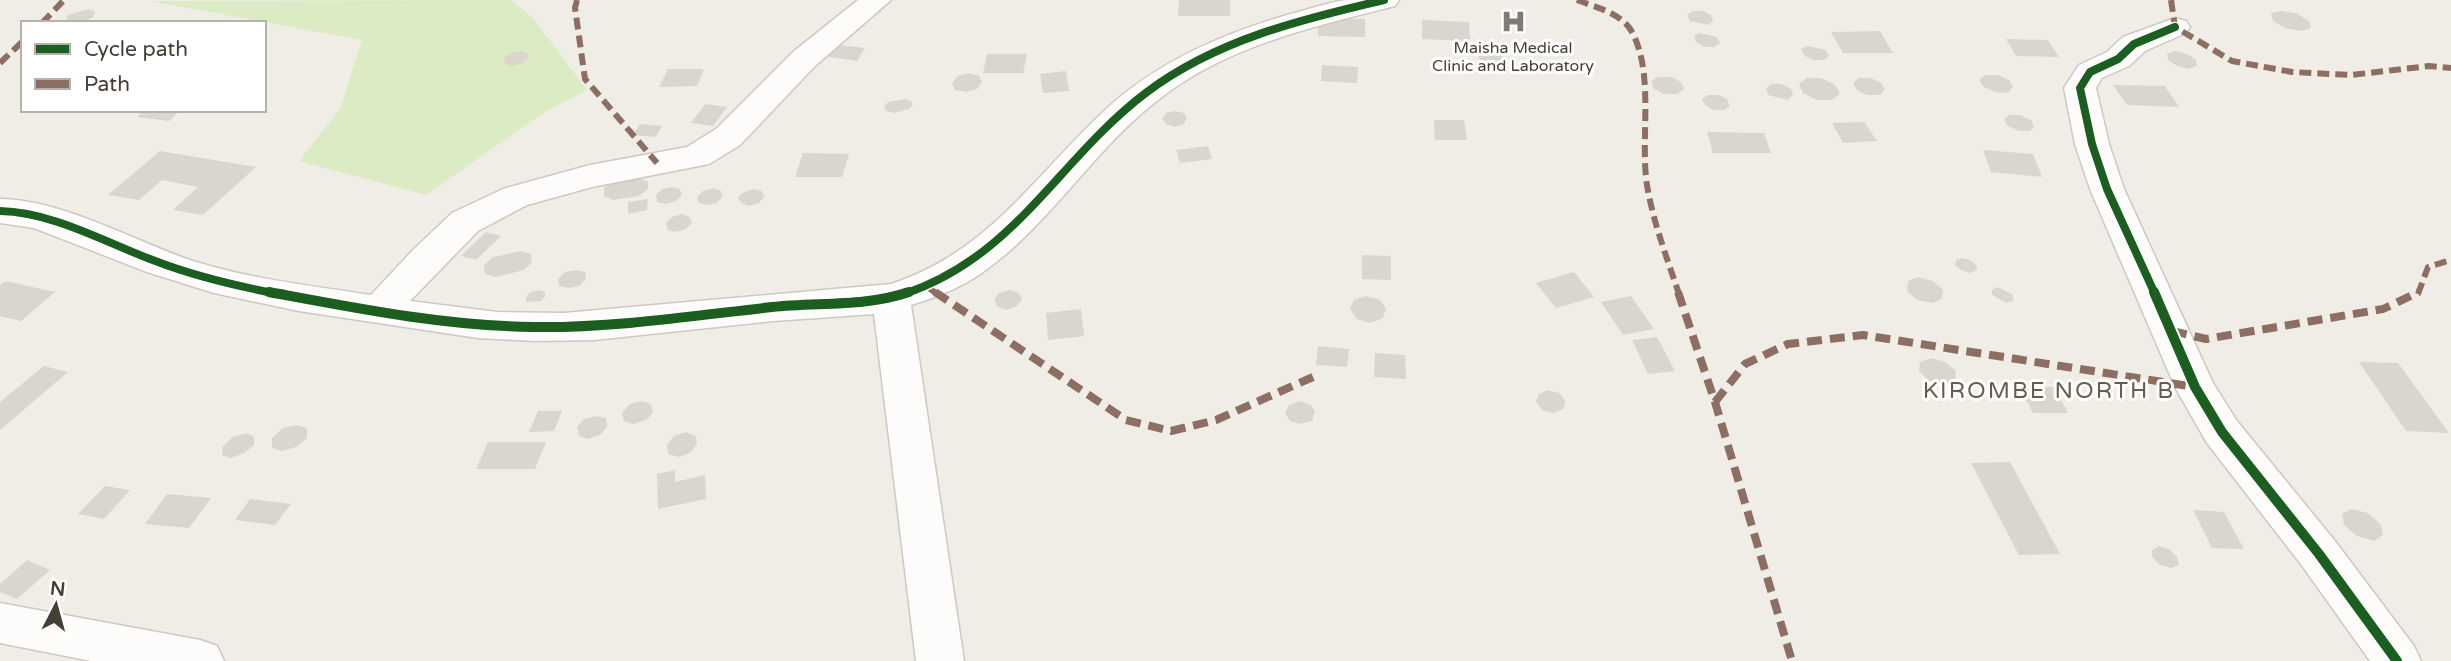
<svg xmlns="http://www.w3.org/2000/svg" width="2451" height="661" font-family="'Varela Round',sans-serif">
<rect width="100%" height="100%" fill="#f0ede6"/>
<path fill="#dbebc4" d="M511,0L533,18L587,90L546,111L426,195L299,161L340,109L362,40L149,1Z"/>
<g fill="#d9d6cf">
<path d="M1179,0H1230V16H1178Z"/>
<path d="M89,9L95,12L93,17L83,22L66,21L68,15Z"/>
<path d="M1693,11H1703L1711,15L1713,21L1708,25L1690,21L1687,15Z"/>
<path d="M2281,11L2296,13L2309,21L2311,28L2301,31L2285,28L2273,21L2271,13Z"/>
<path d="M1318,18L1365,19V37L1318,36Z"/>
<path d="M1422,20L1469,22L1470,41L1422,39Z"/>
<path d="M1880,31L1893,53H1843L1831,32Z"/>
<path d="M1699,33L1717,37L1720,43L1714,47H1704L1696,42L1694,36Z"/>
<path d="M2006,39L2048,40L2059,57L2016,56Z"/>
<path d="M831,44L865,48L857,61L822,56Z"/>
<path d="M1807,46L1826,50L1829,56L1824,60H1813L1805,56L1801,49Z"/>
<path d="M1494,48L1502,53L1503,58L1497,63H1487L1479,59L1478,53L1484,49Z"/>
<path d="M521,51L528,53L529,58L523,63L513,66L505,64L504,58L511,53Z"/>
<path d="M2175,51L2187,54L2196,60L2197,66L2189,69L2177,66L2168,60L2167,54Z"/>
<path d="M987,54H1027L1023,73H983Z"/>
<path d="M1322,65L1358,67L1357,83L1321,81Z"/>
<path d="M668,69H704L697,86L659,87Z"/>
<path d="M1066,71L1069,91L1043,93L1040,74Z"/>
<path d="M969,73L979,76L982,82L977,89L966,92L955,90L952,83L958,76Z"/>
<path d="M1986,75H1998L2009,80L2013,87L2008,93L1996,92L1984,87L1979,80Z"/>
<path d="M1658,77H1671L1681,82L1684,89L1677,94H1664L1654,89L1651,81Z"/>
<path d="M1807,78H1821L1835,85L1840,94L1832,100H1817L1803,93L1799,84Z"/>
<path d="M1859,78H1871L1881,83L1885,90L1880,95H1867L1857,90L1853,83Z"/>
<path d="M1771,84H1781L1791,89L1793,95L1788,100L1768,95L1766,89Z"/>
<path d="M2113,85L2165,86L2179,107L2127,105Z"/>
<path d="M1708,95H1719L1727,99L1730,106L1724,110H1713L1705,105L1702,99Z"/>
<path d="M905,99L911,101L913,105L909,109L894,113L886,111L884,107L888,102Z"/>
<path d="M705,104L727,107L713,126L691,123Z"/>
<path d="M145,110H181L169,121L137,117Z"/>
<path d="M1175,111L1184,113L1187,118L1184,124L1175,127L1166,124L1162,119L1166,113Z"/>
<path d="M2009,115H2020L2031,120L2034,127L2030,131H2019L2008,126L2004,120Z"/>
<path d="M1434,120H1464L1467,140H1435Z"/>
<path d="M1864,122L1877,141L1843,143L1832,123Z"/>
<path d="M640,124L662,126L656,137L633,135Z"/>
<path d="M1707,132L1764,133L1771,153H1713Z"/>
<path d="M1208,146L1212,159L1180,163L1176,150Z"/>
<path d="M1983,150L2033,154L2042,177L1991,172Z"/>
<path d="M160,151L256,167L203,215L173,210L198,187L162,180L139,200L108,195Z"/>
<path d="M803,153L849,154L842,177H795Z"/>
<path d="M639,178L648,182V189L639,196L613,200L604,196V188L613,181Z"/>
<path d="M672,187L680,189L682,195L676,201L666,204L657,202L656,195L662,189Z"/>
<path d="M714,188L721,191L723,196L717,203L707,205L699,203L697,197L703,191Z"/>
<path d="M754,189L762,191L764,197L759,203L749,206L741,203L738,197L744,192Z"/>
<path d="M648,199L647,210L628,214V202Z"/>
<path d="M682,214L690,217L692,223L686,229L675,232L668,230L666,223L672,217Z"/>
<path d="M486,232L501,236L476,260L461,256Z"/>
<path d="M521,251L531,254L532,262L524,270L496,277L485,274L484,265L493,257Z"/>
<path d="M1362,255L1391,256V280L1362,279Z"/>
<path d="M1962,258L1970,260L1976,265L1977,270L1970,273L1961,270L1955,265L1956,260Z"/>
<path d="M576,270L585,272L586,279L579,286L568,288L559,286L558,279L565,272Z"/>
<path d="M1574,272L1594,297L1556,308L1536,283Z"/>
<path d="M1918,277L1933,281L1943,290L1942,299L1932,303L1917,300L1907,291L1908,281Z"/>
<path d="M5,281L55,292L21,321L0,316V285Z"/>
<path d="M1998,287L2013,295V301L2006,303L1992,295V290Z"/>
<path d="M539,290L545,292V297L541,301L526,302V297L531,292Z"/>
<path d="M1009,290L1019,293L1022,299L1017,306L1006,310L997,306L994,300L999,293Z"/>
<path d="M1366,296L1380,300L1386,309L1383,318L1370,323L1357,319L1350,309L1354,300Z"/>
<path d="M1631,296L1654,329L1623,335L1601,302Z"/>
<path d="M1081,309L1084,336L1048,340L1046,313Z"/>
<path d="M1657,337L1675,371L1648,374L1632,340Z"/>
<path d="M1318,346L1349,349L1347,367L1316,365Z"/>
<path d="M1375,353L1405,355L1406,379L1374,377Z"/>
<path d="M1931,358L1945,362L1956,371L1955,381L1945,385L1929,381L1919,371L1920,362Z"/>
<path d="M2359,362L2398,363L2449,433L2406,431Z"/>
<path d="M44,366L68,372L0,430V402Z"/>
<path d="M2019,387H2054L2068,413H2033Z"/>
<path d="M1548,390L1559,393L1566,402L1563,409L1553,413L1542,410L1536,402L1539,394Z"/>
<path d="M642,401L651,404L653,413L646,420L633,424L624,421L622,413L630,404Z"/>
<path d="M1299,401L1311,405L1315,412L1312,421L1301,424L1290,421L1285,413L1289,405Z"/>
<path d="M538,411H562L554,431L529,432Z"/>
<path d="M597,416L606,418L607,427L600,435L587,439L579,436L577,427L584,419Z"/>
<path d="M297,425L307,428V438L296,447L282,451L272,448V438L283,428Z"/>
<path d="M686,432L696,436L697,444L690,453L679,457L668,454L667,445L674,436Z"/>
<path d="M246,433L254,437V445L244,453L231,458L222,455L223,446L233,437Z"/>
<path d="M488,442H546L535,469H476Z"/>
<path d="M2010,462L2060,554L2019,555L1971,463Z"/>
<path d="M675,470V482L705,475L706,499L658,509L657,474Z"/>
<path d="M105,486L130,490L104,519L78,514Z"/>
<path d="M167,494L211,498L189,528L145,524Z"/>
<path d="M250,499L291,504L275,525L235,520Z"/>
<path d="M2351,509L2368,513L2381,525L2383,535L2374,541L2357,536L2344,525L2342,514Z"/>
<path d="M2193,510L2224,512L2244,549L2212,548Z"/>
<path d="M2159,546L2169,549L2177,557L2179,565L2171,568L2160,565L2152,557V550Z"/>
<path d="M27,560L50,570L17,599L0,592V584Z"/>
</g>
<g fill="none" stroke-linecap="round" stroke-linejoin="round">
<defs>
<g id="minor">
<path d="M858,0H891L815,66L740,145L709,164L592,187L527,205L478,231L410,301L497,312L564,313L891,284C988,252 1032,179 1103,112C1156,62 1224,33 1294,13C1311,9 1329,2 1346,0C1363,0 1382,0 1399,0L1395,6C1312,27 1226,46 1158,100C1093,150 1051,224 983,272C961,288 936,297 911,305L964,661H916L874,314L774,321L594,340L534,341L478,338L299,311L214,293L147,272L34,228L0,223V199C64,200 133,241 193,261C250,279 312,286 371,295L412,251L452,213L503,189L590,165L687,147L716,129L793,52Z"/>
<path d="M2175,18L2186,21L2190,27L2186,33L2145,51L2129,66L2102,78L2096,88L2109,144L2124,189L2213,383L2237,421L2335,541L2414,646L2421,661H2370L2303,567L2207,443L2175,387L2090,189L2075,144L2064,88L2079,65L2107,52L2123,37Z"/>
<path d="M0,603L200,640L217,646L224,661H91L0,643Z"/>
</g>
</defs>
<use href="#minor" stroke="#ccc9c2" stroke-width="3"/>
<use href="#minor" fill="#fdfcfb" fill-rule="evenodd"/>
<g stroke="#8d6e63" stroke-width="6" stroke-dasharray="12 6" stroke-linecap="butt">
<path d="M577,0L575,8L585,79L657,163"/>
<path d="M1577,0C1598,8 1625,14 1634,36C1654,79 1640,139 1647,185C1653,222 1667,258 1679,294"/>
<path d="M2171,0L2175,27L2232,61L2292,72L2351,75L2429,66L2451,68"/>
<path d="M42,23L64,0"/>
<path d="M0,63L23,41"/>
<path d="M929,288L937,294"/>
<path d="M2418,294L2428,267L2451,260"/>
</g>
<g stroke="#8d6e63" stroke-width="8" stroke-dasharray="15 8" stroke-linecap="butt">
<path d="M935,292L1126,420L1171,431L1216,420L1313,377"/>
<path d="M1678,292L1715,402L1792,661"/>
<path d="M2172,331L2206,339L2383,309L2419,292"/>
<path d="M1715,402L1745,364L1788,344L1863,335L2195,387"/>
</g>
<defs>
<g id="cycleway-far1">
<path d="M0,211C54,212 108,244 158,262C197,277 237,286 278,294"/>
<path d="M904,294C1017,256 1058,159 1147,92C1216,40 1302,19 1384,0"/>
<path d="M2155,294L2107,189L2092,144L2080,88L2090,72L2118,59L2134,44L2175,27"/>
</g>
<g id="cycleway">
<path d="M269,292C355,308 445,326 533,327C613,328 692,316 772,307C818,302 865,307 909,292"/>
<path d="M2154,292L2195,387L2222,432L2319,554L2397,661"/>
</g>
</defs>
<use href="#cycleway-far1" stroke="#fff" stroke-width="11"/>
<use href="#cycleway" stroke="#fff" stroke-width="14"/>
<use href="#cycleway-far1" stroke="#1b5e20" stroke-width="8"/>
<use href="#cycleway" stroke="#1b5e20" stroke-width="10"/>
</g>
<defs>
<symbol id="hospital-bare" viewBox="-9 -9 18 18"><path d="M-5-5h3v3.5h4V-5h3V5h-3V1.5h-4V5h-3Z" fill="#817c72" stroke="#fff" stroke-width="2.5" paint-order="stroke"/></symbol>
</defs>
<g fill-rule="evenodd">
<use href="#hospital-bare" x="1496" y="4" width="35" height="35"/>
</g>
<g text-anchor="middle" dominant-baseline="central" stroke-width="6" stroke-linejoin="round" paint-order="stroke">
<g font-size="16" fill="#453f33" stroke="#fff">
<text x="1513" y="48">Maisha Medical<tspan x="1513" dy="18">Clinic and Laboratory</tspan></text>
</g>
<g font-size="23" letter-spacing="2" fill="#685d4a" stroke="#fff">
<text x="2049" y="391">KIROMBE NORTH B</text>
</g>
</g>
<rect x="21" y="21" width="245" height="91" fill="#ffffff" stroke="#b5b2ad" stroke-width="2"/>
<rect x="35" y="44" width="35" height="10" fill="#1b5e20" stroke="#b5b2ad" stroke-width="2"/>
<text x="84" y="56" font-size="21" fill="#453f33">Cycle path</text>
<rect x="35" y="79" width="35" height="10" fill="#8d6e63" stroke="#b5b2ad" stroke-width="2"/>
<text x="84" y="91" font-size="21" fill="#453f33">Path</text>
<g transform="translate(56 605) rotate(6)" stroke="#ffffff" stroke-width="5" paint-order="stroke">
<path d="M0-5L12 26L0 18L-12 26Z" fill="#453f33"/>
<text y="-10" font-size="19" font-weight="bold" text-anchor="middle" fill="#453f33">N</text>
</g>
</svg>
